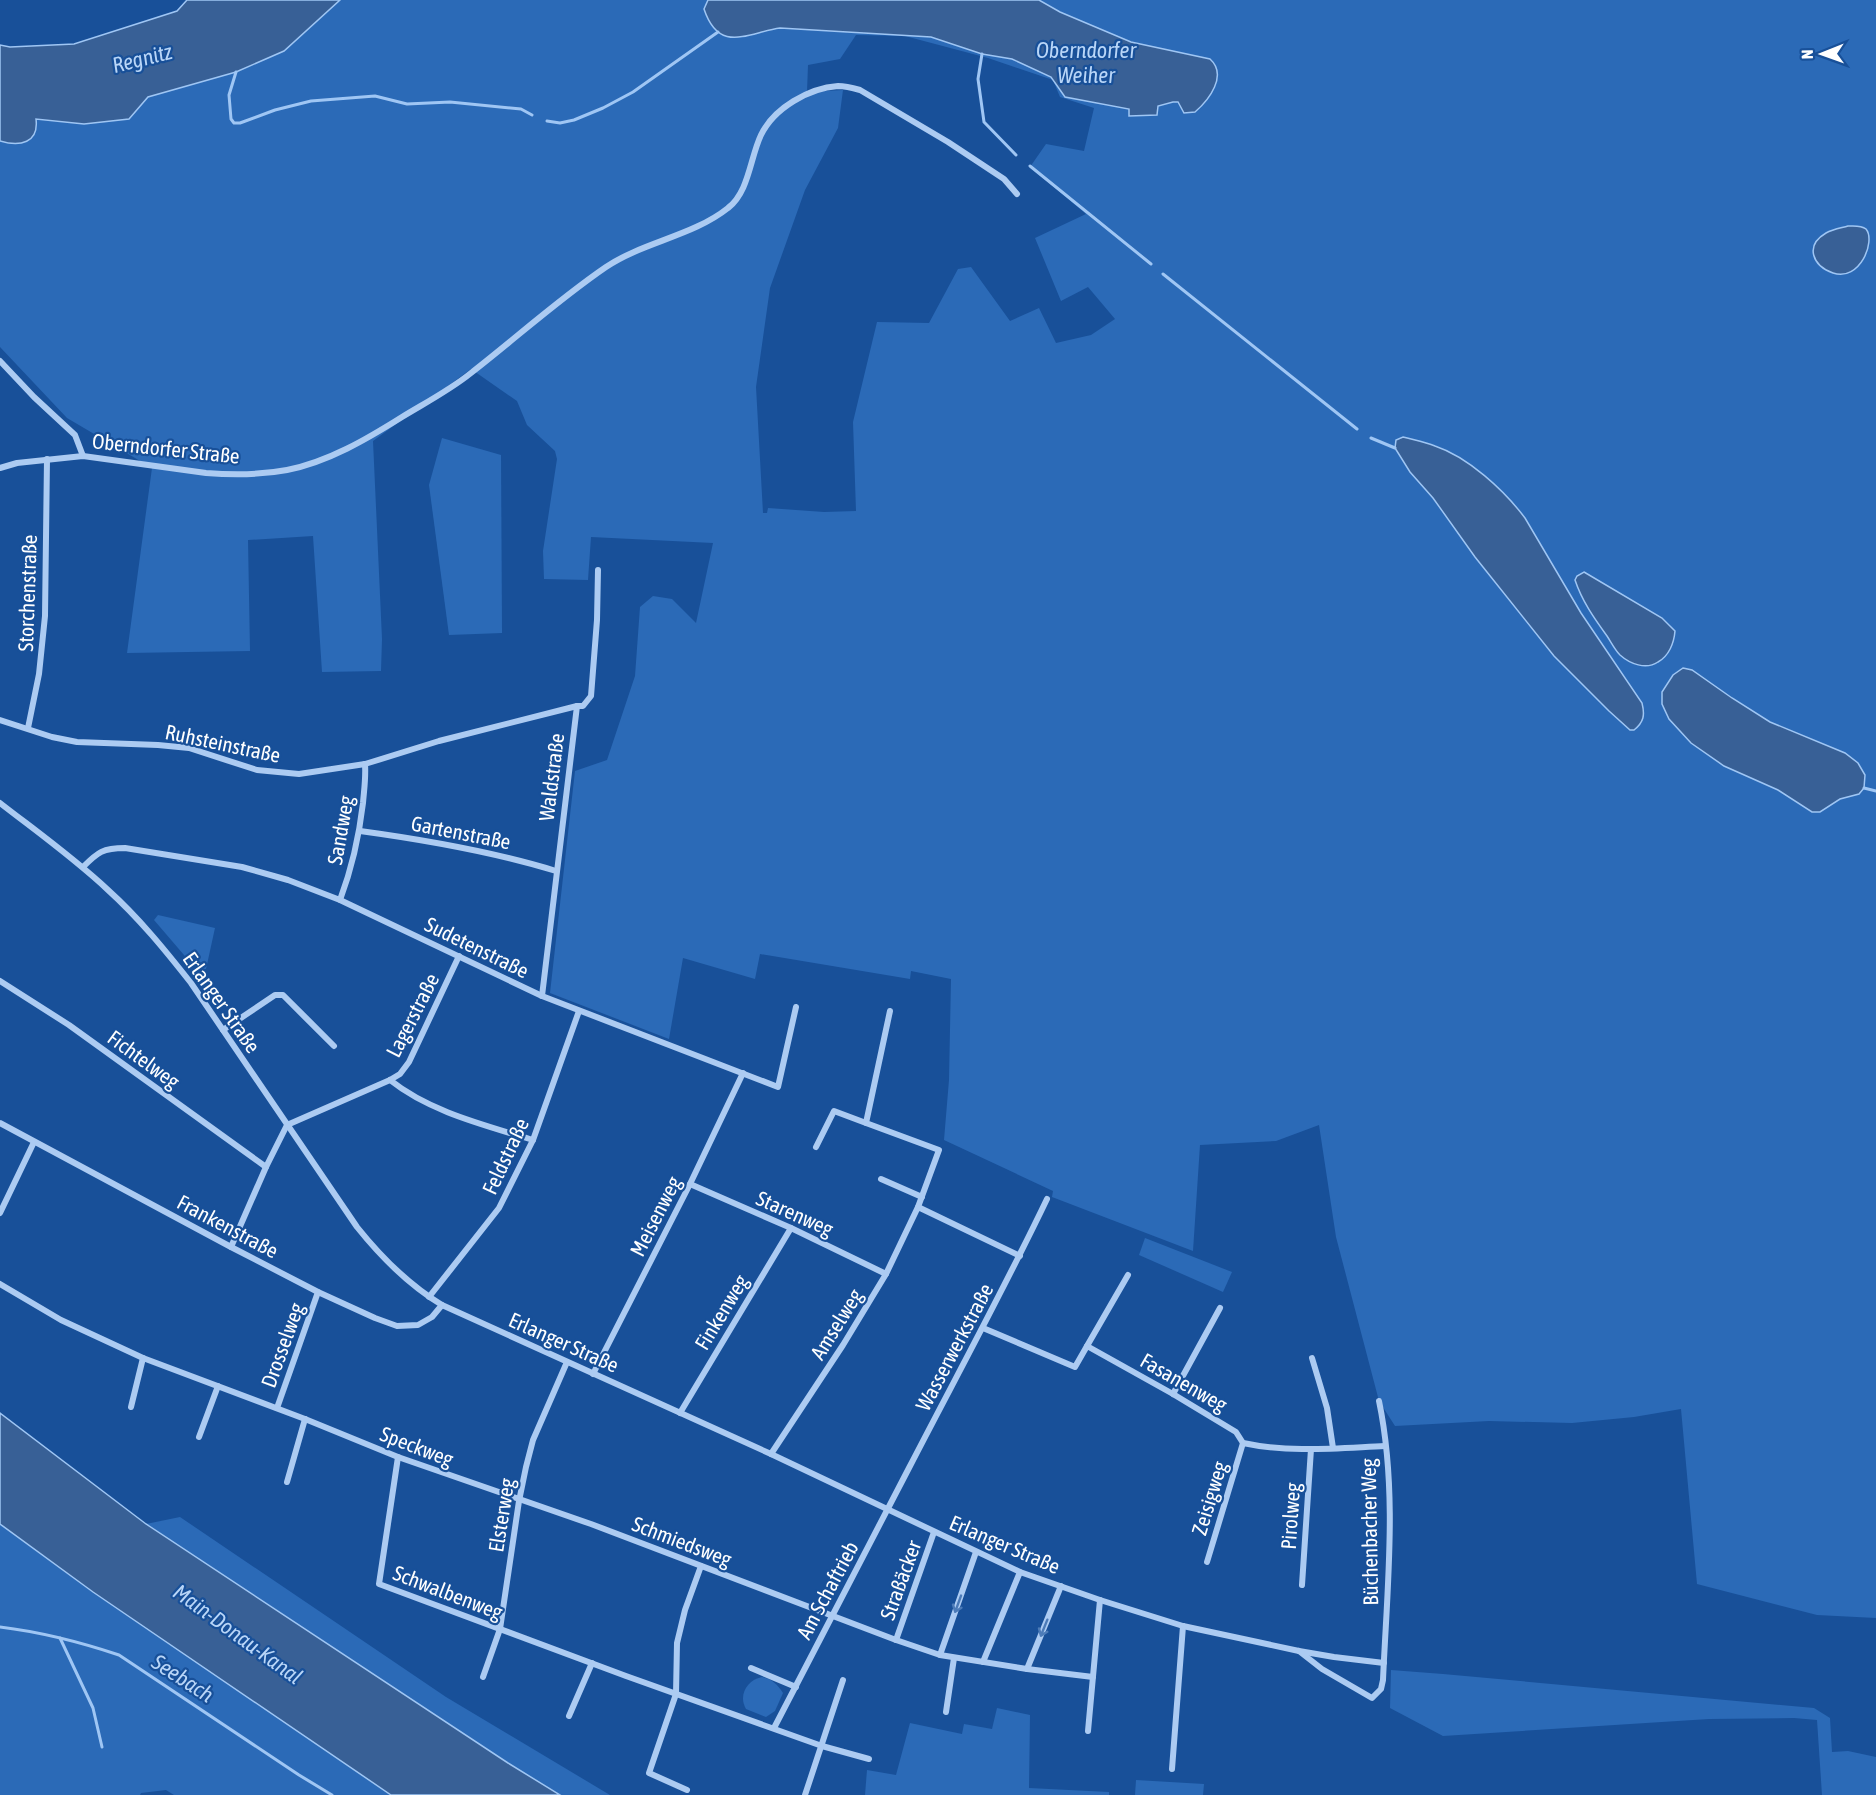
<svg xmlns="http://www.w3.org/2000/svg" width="1876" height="1795" font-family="'Asap Condensed',sans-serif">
<rect width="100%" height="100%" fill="#185099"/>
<g fill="#2b6ab7" fill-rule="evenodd">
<path d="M340,0H708L704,9L746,37L760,31L780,28L931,37L982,54L1012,59L1051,77L1065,97L1129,109L1130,116L1157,115L1158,106L1173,102H1177L1184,113L1210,59L1131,42L1060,12L1039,0H1876V1618L1817,1615L1697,1584L1681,1409L1634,1417L1572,1423L1489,1421L1395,1426L1379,1401L1336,1237L1319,1125L1276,1141L1200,1145L1193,1251L1052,1197L1053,1191L944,1140L949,1080L951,979L911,971L910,979L760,954L755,979L683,958L669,1039L550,993L575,771L607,760L635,676L640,607L653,596L672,599L696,623L713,543L591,537L588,580L544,579L543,551L557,459L555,451L527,425L517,401L471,369L373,441L382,639L381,671L322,672L313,536L248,540L250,651L127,653L152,468L67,418L0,347V141L9,144L36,119H129L148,97L236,72L284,51ZM856,35L905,36L988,58L1053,80L1060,97L1094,108L1084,151L1046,144L1030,167L1086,214L1035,238L1061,301L1088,287L1115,319L1091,335L1056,343L1039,308L1010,321L971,267L958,269L929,323L877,322L853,422L856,511L824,512L768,508L767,513H763L756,387L770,288L805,190L838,128L843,90L807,92L808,65L840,59ZM1456,456C1482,474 1506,493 1525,518L1581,613L1554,656L1475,557L1433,498L1410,472L1400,457ZM1683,668L1770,722L1845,753L1859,794L1840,799L1820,812H1812L1778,790L1662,692L1673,675Z"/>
<path d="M442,438L501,455L502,633L449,635L429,485Z"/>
<path d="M158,915L215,928L206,969H196L154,920Z"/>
<path d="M1145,1238L1232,1272L1223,1292L1139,1255Z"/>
<path d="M180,1517L446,1697L610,1795H560L508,1763L146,1524Z"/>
<path d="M0,1524L93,1592L391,1795H174L166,1790L141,1793L140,1795H0Z"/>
<path d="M1391,1670L1443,1674L1814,1708L1830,1718L1832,1752L1848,1751L1876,1757V1795H1822L1817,1720L1794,1718L1709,1719L1443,1736L1390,1708Z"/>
<path d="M762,1677C772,1679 777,1684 783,1693L775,1711L766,1717L746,1709C738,1695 747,1680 762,1677Z"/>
<path d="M997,1708L1030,1715L1029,1788L1109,1792V1795H865L867,1770L896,1775L910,1723L962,1734L964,1724L992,1729Z"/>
<path d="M1136,1780L1204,1784L1203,1795H1135Z"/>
</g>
<g fill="#386096" stroke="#9fc6f4" stroke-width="1.5">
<path d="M187,0H340L284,51L236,72L148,97L129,119L84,124L36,119C39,143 20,147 0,141V45L10,47L74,44L177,11Z"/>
<path d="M708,0H1039L1060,12L1131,42L1210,59C1228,75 1209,100 1195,112L1184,113L1178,102H1173L1158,106L1157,115L1129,116V109L1065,97L1051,77L1012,59L982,54L931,37L780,28C747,33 719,54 704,9Z"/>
<path d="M1848,226C1854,226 1861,225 1866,229C1876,241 1860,282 1833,273C1813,266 1804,246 1826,233C1833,229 1841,228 1848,226Z"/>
<path d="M1403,437C1414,440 1425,442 1435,446C1468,457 1504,490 1525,518L1581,613L1642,703C1645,715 1644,722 1634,730H1630L1609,711L1554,656L1475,557L1433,498L1410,472L1395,448L1396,440Z"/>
<path d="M1584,572L1662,618L1675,631C1674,643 1669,656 1658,662C1646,670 1630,664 1620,655C1615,650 1611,642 1607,636C1594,618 1582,601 1575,580L1577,576Z"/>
<path d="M1683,668L1692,670L1732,698L1770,722L1845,753L1858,763L1865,775L1864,788L1859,794L1840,799L1820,812H1812L1778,790L1724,766L1691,743L1669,719L1662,704V692L1673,675Z"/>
<path d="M0,1413L146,1524L508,1763L560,1795H391L93,1592L0,1524Z"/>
</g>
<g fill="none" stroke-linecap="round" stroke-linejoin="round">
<g stroke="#9fc6f4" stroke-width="3">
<path d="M982,54L978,79L984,122L1016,155"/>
<path d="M236,72L229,95L231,119L234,123H240L275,110L311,101L375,96L407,104L450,102L521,109L532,115"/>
<path d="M547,121L560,123L574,120L603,108L633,92L718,32"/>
<path d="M1030,166L1151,264"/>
<path d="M1163,274L1357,429"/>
<path d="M1371,438L1395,448"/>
<path d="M1864,788L1876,791"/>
<path d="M0,1627C41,1632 80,1642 119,1655L299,1775L332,1795"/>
<path d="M60,1638L93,1708L102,1747"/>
</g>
<g stroke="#accbf2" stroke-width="6">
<path d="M0,361L34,397L75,435L83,456"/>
<path d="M0,468L17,463L83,456L206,473C233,475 261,475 287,470C328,462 367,439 402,417C425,403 450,390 471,373C516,338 559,299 606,267C643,242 693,236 728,208C749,192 750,158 761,135C774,108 809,88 838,86C846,86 853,88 860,90L948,142L1004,179L1017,194"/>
<path d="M0,720L52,737L77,742L158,745L189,748L257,770L299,774L365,764L439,741L577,706"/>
<path d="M28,728L39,674L45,616L47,459"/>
<path d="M0,803C36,831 74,858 108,890C139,918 165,950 191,983L357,1227C381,1257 409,1285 442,1305L771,1454L1020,1572L1100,1600L1183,1626L1299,1651L1334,1657L1384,1663"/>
<path d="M360,831C426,840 491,851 556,871"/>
<path d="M83,867C98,852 103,848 125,848L242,867L288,880L340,900L542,996L778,1087L796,1007"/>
<path d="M340,900C352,868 359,837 363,803C364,790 366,778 365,764"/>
<path d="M0,981L69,1025L266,1167"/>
<path d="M542,996L577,706H583L591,696L597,620L598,570"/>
<path d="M890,1011L866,1123L939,1150L918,1207"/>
<path d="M223,1030L275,995H283L334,1046"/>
<path d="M390,1080C430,1112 485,1125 533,1140"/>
<path d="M0,1123L231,1247L318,1292L375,1318L397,1326L418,1325L432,1317L442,1305"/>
<path d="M816,1147L834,1111L866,1123"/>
<path d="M881,1179L922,1197"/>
<path d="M690,1184L791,1228L886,1274"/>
<path d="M0,1213L34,1142"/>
<path d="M231,1247L266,1167L287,1125L390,1080L400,1074L409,1062L459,956"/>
<path d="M0,1284L61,1320L143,1358L305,1419L398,1457L591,1524L896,1640L940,1655L1027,1669L1093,1677"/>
<path d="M429,1297L499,1208L533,1140L579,1011"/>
<path d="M983,1328L1075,1367L1087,1346L1173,1394L1236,1432L1243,1443C1289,1453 1338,1448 1385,1446"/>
<path d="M1087,1346L1128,1275"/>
<path d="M1312,1358L1327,1408L1333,1448"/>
<path d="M593,1374L690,1184L743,1073"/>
<path d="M1173,1394L1220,1308"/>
<path d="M131,1407L143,1358"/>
<path d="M277,1408L318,1292"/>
<path d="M680,1413L791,1228"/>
<path d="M199,1437L218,1386"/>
<path d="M771,1454L843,1345L886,1274L918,1207L1020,1256"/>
<path d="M398,1457L379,1584L626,1676L822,1746L869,1759"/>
<path d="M287,1482L305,1419"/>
<path d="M1207,1562L1243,1443"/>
<path d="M1302,1585L1311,1449"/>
<path d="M896,1640L934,1532"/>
<path d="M1299,1651L1322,1669L1372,1698L1381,1689L1383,1680C1387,1588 1398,1492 1379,1401"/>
<path d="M940,1655L976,1552"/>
<path d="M983,1662L1020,1572"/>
<path d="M751,1668L796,1687"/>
<path d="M1027,1669L1061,1586"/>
<path d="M483,1677L500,1629L519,1501L526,1467L533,1440L567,1362"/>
<path d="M946,1712L954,1658"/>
<path d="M569,1716L592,1663"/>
<path d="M774,1728C819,1641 865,1554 910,1466C956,1377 1004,1289 1047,1199"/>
<path d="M1088,1731L1100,1600"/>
<path d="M1172,1769L1183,1626"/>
<path d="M687,1790L649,1773L676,1694L677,1643L685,1610L701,1566"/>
<path d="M805,1795L843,1680"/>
</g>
</g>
<defs><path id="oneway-shaft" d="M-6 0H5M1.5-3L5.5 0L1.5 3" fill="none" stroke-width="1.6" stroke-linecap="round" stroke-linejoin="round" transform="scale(1.5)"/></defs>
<g stroke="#4c7bb8">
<use href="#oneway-shaft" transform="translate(958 1604) rotate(110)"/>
<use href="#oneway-shaft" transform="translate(1044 1628) rotate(112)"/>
</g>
<g text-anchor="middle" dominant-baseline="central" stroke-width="4.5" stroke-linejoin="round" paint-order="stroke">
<g font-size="21" fill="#fff" stroke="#185099">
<text transform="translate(166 448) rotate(6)">Oberndorfer Straße</text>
<text transform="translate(27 593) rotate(-88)">Storchenstraße</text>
<text transform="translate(223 743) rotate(12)">Ruhsteinstraße</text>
<text transform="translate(551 777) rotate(-83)">Waldstraße</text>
<text transform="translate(340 830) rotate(-80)">Sandweg</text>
<text transform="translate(461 832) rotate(11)">Gartenstraße</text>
<text transform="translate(477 947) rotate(26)">Sudetenstraße</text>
<text transform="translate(222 1002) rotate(55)">Erlanger Straße</text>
<text transform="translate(412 1015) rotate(-63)">Lagerstraße</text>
<text transform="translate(144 1059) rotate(36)">Fichtelweg</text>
<text transform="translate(505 1156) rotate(-65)">Feldstraße</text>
<text transform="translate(795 1213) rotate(24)">Starenweg</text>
<text transform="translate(655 1216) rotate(-63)">Meisenweg</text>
<text transform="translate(228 1226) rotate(28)">Frankenstraße</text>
<text transform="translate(721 1312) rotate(-59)">Finkenweg</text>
<text transform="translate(836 1324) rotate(-58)">Amselweg</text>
<text transform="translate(564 1342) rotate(24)">Erlanger Straße</text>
<text transform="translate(282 1345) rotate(-70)">Drosselweg</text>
<text transform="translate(954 1347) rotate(-62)">Wasserwerkstraße</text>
<text transform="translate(1184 1382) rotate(30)">Fasanenweg</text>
<text transform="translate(417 1446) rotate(21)">Speckweg</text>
<text transform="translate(1209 1498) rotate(-73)">Zeisigweg</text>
<text transform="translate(501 1515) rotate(-81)">Elsterweg</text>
<text transform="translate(1290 1516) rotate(-86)">Pirolweg</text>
<text transform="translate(1369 1532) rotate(-91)">Büchenbacher Weg</text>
<text transform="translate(682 1541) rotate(21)">Schmiedsweg</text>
<text transform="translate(1005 1544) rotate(23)">Erlanger Straße</text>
<text transform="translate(900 1580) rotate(-70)">Straßäcker</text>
<text transform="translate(827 1590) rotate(-62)">Am Schaftrieb</text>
<text transform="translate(448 1592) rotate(21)">Schwalbenweg</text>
</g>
<g font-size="22" font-style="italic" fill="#b9d6f8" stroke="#185099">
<text x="1086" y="50">Oberndorfer<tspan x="1086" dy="25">Weiher</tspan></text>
<text transform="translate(142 58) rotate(-14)">Regnitz</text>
<text transform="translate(238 1634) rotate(36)">Main-Donau-Kanal</text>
<text transform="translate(183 1678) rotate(33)">Seebach</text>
</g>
</g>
<g transform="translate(1822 54) rotate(269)" stroke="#185099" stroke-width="4.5" paint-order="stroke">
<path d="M0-4.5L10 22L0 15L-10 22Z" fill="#ffffff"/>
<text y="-9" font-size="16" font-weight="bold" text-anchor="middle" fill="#ffffff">N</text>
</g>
</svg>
